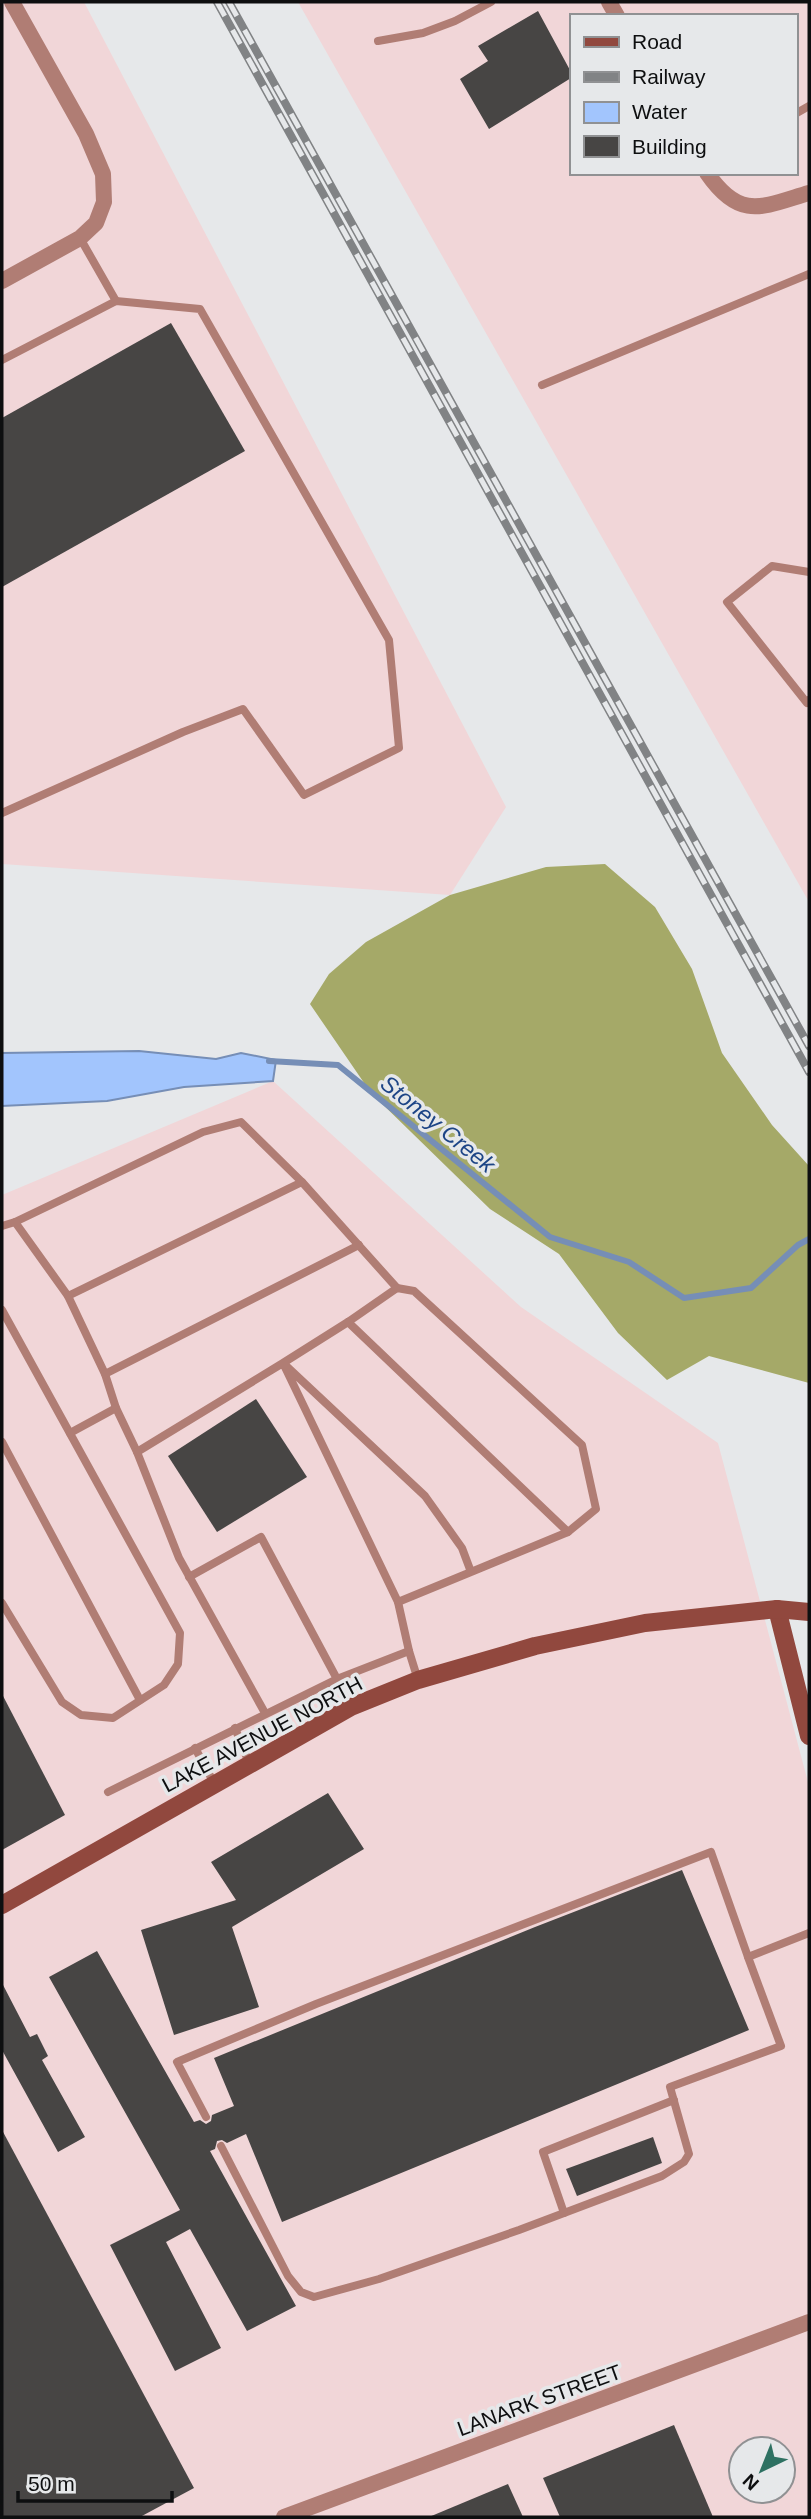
<svg xmlns="http://www.w3.org/2000/svg" width="811" height="2519" font-family="Arial,sans-serif">
<rect width="100%" height="100%" fill="#e6e8ea"/>
<g fill="#f1d6d8" fill-rule="evenodd">
<path d="M2,2H84L506,807L450,895L2,864Z"/>
<path d="M298,2H809V902ZM571,16H795V173H571Z"/>
<path d="M273,1081L521,1307L718,1443L809,1786V2517H2V1195ZM741,2449H783V2491H741Z"/>
</g>
<path fill="#a5a968" d="M605,864L655,907L692,969L722,1053L772,1125L809,1166V1383L709,1356L667,1380L618,1333L559,1254L490,1209L371,1093L310,1004L329,974L366,942L450,895L546,867Z"/>
<path fill="#a2c5fd" stroke="#768eb6" stroke-width="2" d="M139,1051L216,1059L241,1053L276,1060L273,1081L184,1087L107,1101L2,1106V1053Z"/>
<g fill="none" stroke-linecap="round" stroke-linejoin="round">
<path stroke="#768eb6" stroke-width="6" d="M269,1061L338,1065L550,1237L629,1262L684,1298L751,1288L798,1245L809,1239"/>
</g>
<g fill="#474544">
<path d="M538,11L571,72V78L489,129L460,79L488,61L478,46Z"/>
<path d="M171,323L245,451L2,587V418Z"/>
<path d="M256,1399L307,1477L217,1532L168,1456Z"/>
<path d="M2,1694L65,1815L2,1850Z"/>
<path d="M328,1793L364,1849L232,1927L259,2007L174,2035L141,1930L236,1900L211,1862Z"/>
<path d="M682,1870L749,2030L282,2222L246,2134L227,2143L222,2140L217,2141L215,2149L210,2151L296,2306L247,2331L190,2229L166,2242L221,2348L175,2371L110,2245L180,2210L49,1977L97,1951L194,2122L200,2120L206,2124L211,2121L212,2115L234,2106L214,2058L535,1927Z"/>
<path d="M2,1983L30,2037L37,2034L48,2056L42,2060L85,2137L58,2152L2,2050Z"/>
<path d="M2,2130L194,2488L140,2517H2Z"/>
<path d="M653,2137L662,2163L577,2196L566,2169Z"/>
<path d="M674,2425L713,2517H560L543,2478Z"/>
<path d="M508,2484L523,2517H429Z"/>
</g>
<g fill="none" stroke-linecap="round" stroke-linejoin="round">
<g stroke="#b07d74" stroke-width="8">
<path d="M378,41L423,33L455,21L491,2"/>
<path d="M795,114L809,106"/>
<path d="M80,238L116,301"/>
<path d="M2,360L116,301L200,309L389,640L399,748L304,795L243,709L183,732L2,813"/>
<path d="M542,385L809,274"/>
<path d="M809,572L772,566L727,602L807,703L809,700"/>
<path d="M15,1222L203,1132L241,1122L302,1182"/>
<path d="M2,1226L15,1222L68,1296L302,1182L397,1288"/>
<path d="M68,1296L105,1374L116,1408L137,1452"/>
<path d="M2,1310L180,1633L178,1664L164,1685L113,1718L81,1715L62,1702L2,1603"/>
<path d="M348,1322L568,1532"/>
<path d="M105,1374L359,1245"/>
<path d="M70,1433L116,1408"/>
<path d="M2,1442L140,1700"/>
<path d="M189,1577L261,1537L337,1679"/>
<path d="M398,1602L409,1651L418,1680"/>
<path d="M265,1713L179,1558L137,1452L283,1363L425,1496L462,1548L471,1572L398,1602L283,1363L348,1322L397,1288L414,1291L582,1445L596,1509L568,1532L471,1572"/>
<path d="M235,1728L249,1763"/>
<path d="M195,1748L214,1783"/>
<path d="M108,1792L337,1679L409,1651"/>
<path d="M206,2117L177,2062L316,2004L711,1852L748,1957"/>
<path d="M221,2146L288,2276L301,2292L314,2297L379,2279L519,2230L662,2176L684,2162L689,2154L670,2087L781,2046L748,1957L809,1933"/>
<path d="M564,2213L543,2152L674,2100"/>
</g>
<g stroke="#b07d74" stroke-width="16">
<path d="M609,2L617,16"/>
<path d="M707,173C740,221 762,207 809,193"/>
<path d="M2,281L80,238L96,223L104,202L103,174L86,134L12,2"/>
<path d="M284,2517L809,2322"/>
</g>
<g stroke="#91483e" stroke-width="18">
<path d="M777,1609L809,1736"/>
<path d="M2,1905L351,1707L418,1680L535,1646L645,1623L777,1609L809,1612"/>
</g>
<defs>
<g id="rail">
<path d="M217,2L809,1072"/>
<path d="M229,2L809,1046"/>
</g>
</defs>
<use href="#rail" stroke="#818385" stroke-width="8"/>
<use href="#rail" stroke="#e6e8ea" stroke-width="5" stroke-dasharray="16" stroke-linecap="butt"/>
</g>
<g text-anchor="middle" dominant-baseline="central" stroke-width="7" stroke-linejoin="round" paint-order="stroke">
<g font-size="21" fill="#0e0f10" stroke="#e6e8ea">
<text transform="translate(262 1734) rotate(-28)">LAKE AVENUE NORTH</text>
<text transform="translate(539 2400) rotate(-20)">LANARK STREET</text>
</g>
<g font-size="23" font-style="italic" fill="#1d4586" stroke="#e6e8ea">
<text transform="translate(438 1124) rotate(39)">Stoney Creek</text>
</g>
</g>
<rect width="811" height="2519" fill="none" stroke="#0e0f10" stroke-width="7"/>
<rect x="570" y="14" width="228" height="161" fill="#e6e8ea" stroke="#909193" stroke-width="2"/>
<rect x="584" y="37" width="35" height="10" fill="#91483e" stroke="#909193" stroke-width="2"/>
<text x="632" y="49" font-size="21" fill="#0e0f10">Road</text>
<rect x="584" y="72" width="35" height="10" fill="#818385" stroke="#909193" stroke-width="2"/>
<text x="632" y="84" font-size="21" fill="#0e0f10">Railway</text>
<rect x="584" y="102" width="35" height="21" fill="#a2c5fd" stroke="#909193" stroke-width="2"/>
<text x="632" y="119" font-size="21" fill="#0e0f10">Water</text>
<rect x="584" y="136" width="35" height="21" fill="#474544" stroke="#909193" stroke-width="2"/>
<text x="632" y="154" font-size="21" fill="#0e0f10">Building</text>
<g transform="translate(762 2470) rotate(223)"><circle r="33" fill="#e6e8ea" stroke="#909193" stroke-width="2"/>
<path d="M0-5L12 26L0 18L-12 26Z" fill="#2e7162"/>
<text y="-10" font-size="19" font-weight="bold" text-anchor="middle" fill="#0e0f10">N</text>
</g>
<path d="M18 2491v10h154v-10" fill="none" stroke="#0e0f10" stroke-width="3.5"/>
<text x="28" y="2491" font-size="21" fill="#0e0f10" stroke="#e6e8ea" stroke-width="5" paint-order="stroke">50 m</text>
</svg>
